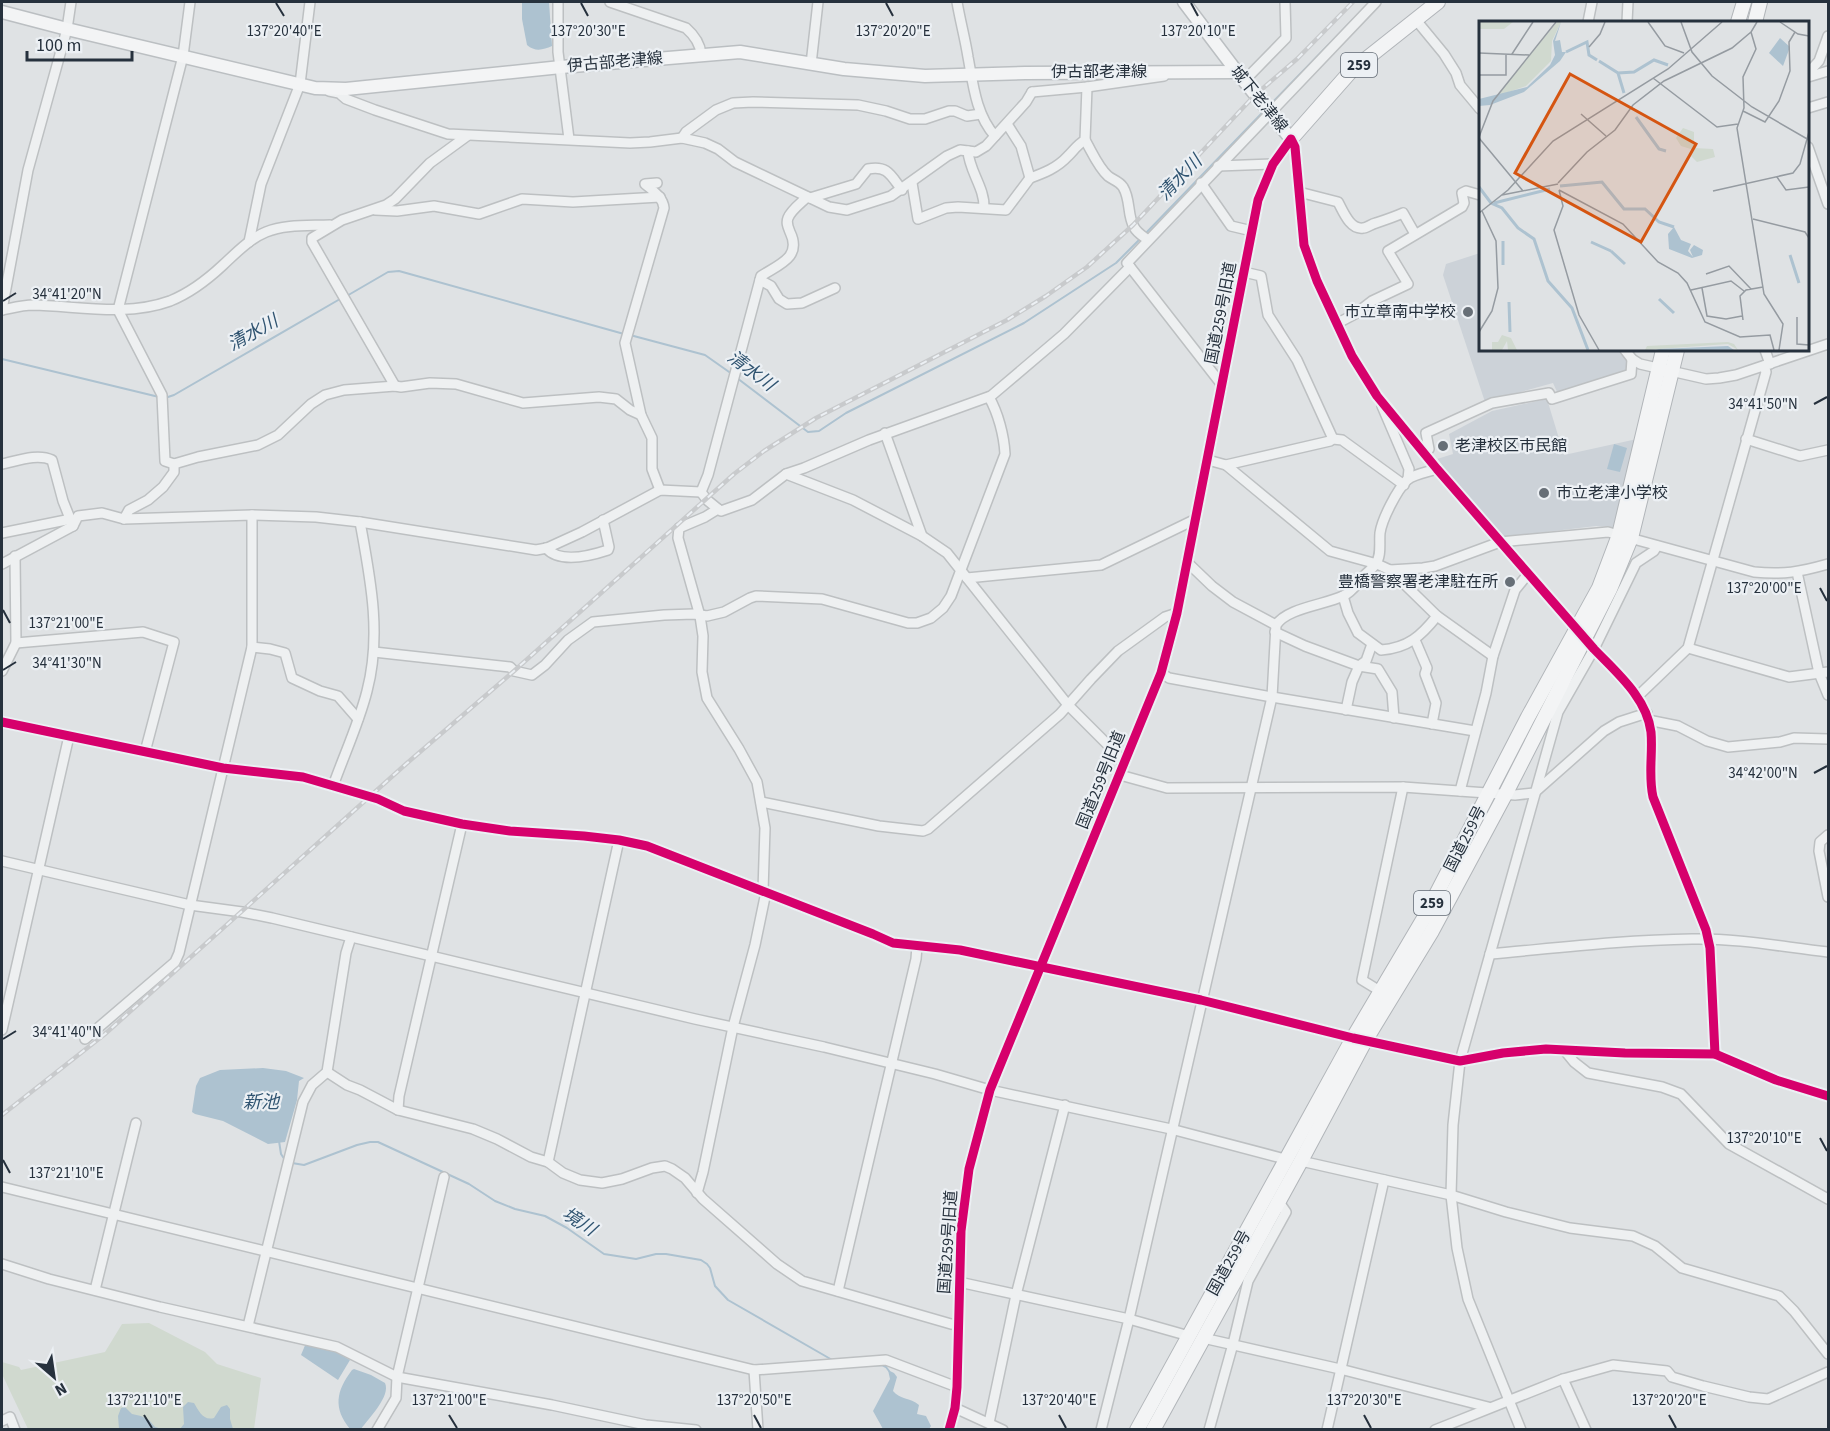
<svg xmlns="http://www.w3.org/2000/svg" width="1830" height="1431" font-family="'Source Sans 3','Noto Sans JP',sans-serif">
<rect width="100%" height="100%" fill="#dfe2e4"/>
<g fill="#ccd2d8">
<path d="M1480,253V350H1619L1628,360L1627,371L1558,394L1553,383L1485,402L1443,275L1446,264Z"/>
<path d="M1547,399L1564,455L1637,439L1613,527L1596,526L1502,537L1437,459L1453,454L1449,434L1492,411Z"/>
</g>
<path fill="#d0d9cf" d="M149,1323L205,1352L217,1364L261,1378L254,1429H28L2,1374V1362L19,1367L21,1370L105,1352L122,1324Z"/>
<g fill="#adc2d0">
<path d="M522,2H549L552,46C543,50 535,52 527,45L522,19Z"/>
<path d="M1614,444L1627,448L1620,472L1607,469Z"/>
<path d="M263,1068L286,1071L304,1078L299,1081L297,1100L285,1142L268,1144L223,1121L195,1114L192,1112L196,1086L200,1078L220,1070Z"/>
<path d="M306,1343L329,1348L350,1360L338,1380L301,1355Z"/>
<path d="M354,1369L371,1375L385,1383C391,1396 369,1418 361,1429H350C333,1408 336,1391 352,1370Z"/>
<path d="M888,1370L894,1373L897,1377L893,1391C900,1400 910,1397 919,1405L917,1414L926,1416L931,1426L929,1429H883L873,1411L890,1379Z"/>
<path d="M188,1402L194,1403C199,1411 203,1421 214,1418L221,1407L227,1405L230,1409V1419L233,1429H180L184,1424L183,1407Z"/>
<path d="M125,1407L132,1414L141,1416L149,1420L155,1427L162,1429H119L118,1416L121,1408Z"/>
</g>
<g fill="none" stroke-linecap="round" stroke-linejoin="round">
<g stroke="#adc2d0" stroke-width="2">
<path d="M1270,105L1370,2"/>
<path d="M1145,234L1264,111"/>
<path d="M345,297L388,272L399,271L624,334"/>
<path d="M630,335L705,355L732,374"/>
<path d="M2,359L159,397"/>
<path d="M737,378L808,432L819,431L846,413L1024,323L1116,263L1141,238"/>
<path d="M165,398L174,395L340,299"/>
<path d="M279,1141L281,1154L285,1160"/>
<path d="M292,1163L304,1165L357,1145L370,1142H378L469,1184L495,1201L515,1209L545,1216L567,1228L604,1254L636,1259L656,1254H666L701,1260L707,1264L710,1268L715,1286L728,1300L834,1361"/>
<path d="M844,1367L882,1365L886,1367L889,1371"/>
</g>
<defs>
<g id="minor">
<path d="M190,2L183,56L118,310L162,395L165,461L174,464L198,457L258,445L278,435L311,404L325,395L344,390L395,386L401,387L430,383L456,384L523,403L599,397L616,399L630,410L641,415"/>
<path d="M558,2V52L569,139"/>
<path d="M610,2L686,28C694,35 700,43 701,54"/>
<path d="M957,2C960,20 965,38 968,57C973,84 976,115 995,136"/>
<path d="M1416,20L1444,54L1456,73L1460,85L1480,109"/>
<path d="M1588,22L1592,2"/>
<path d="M1627,22L1628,2"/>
<path d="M811,64L818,2"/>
<path d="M1808,73L1819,61L1828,36"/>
<path d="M1808,77L1828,71"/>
<path d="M1244,81L1286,38L1285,2"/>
<path d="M329,91L339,93L346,99L375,110L448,134L630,143L650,142L682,138L705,143L718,149L735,162L829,207L847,210L891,196L947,156L960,150L976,152L986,146L1026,102L1032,92"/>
<path d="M1032,92L1087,87L1164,76"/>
<path d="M1808,108L1828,102"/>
<path d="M1007,124L1021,146L1030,178C1044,173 1057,168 1068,156C1074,150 1077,145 1085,140L1087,87"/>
<path d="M682,138L686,132L716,110L733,103L753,102L858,105L886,111L910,119H925L949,111H955L967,116L981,114"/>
<path d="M1085,140C1092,152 1098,167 1108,176C1113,180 1119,181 1123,187C1131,200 1127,215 1134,227C1137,233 1143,236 1148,240"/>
<path d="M1808,147L1828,204"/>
<path d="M968,151C969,171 985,188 984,208"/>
<path d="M1218,166L1273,164"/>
<path d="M657,183L645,184C653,191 663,197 664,208L625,343L641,415L652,438V469L660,490"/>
<path d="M912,183L918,219L946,208L958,207L1006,210L1030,178"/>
<path d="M1201,183L1231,226L1252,231"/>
<path d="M1299,192L1338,202C1343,211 1350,230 1363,228C1367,228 1371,224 1376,223C1385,220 1394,217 1403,213L1415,234"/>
<path d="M810,198L856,184L868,169C888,165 891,176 902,190"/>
<path d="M375,210L397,211L434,206L479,214L522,199L573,202L660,197"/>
<path d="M249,242L261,184L300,84L310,2"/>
<path d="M1244,272L1261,276L1268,315L1297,360L1333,439"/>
<path d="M760,280L771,286L779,299L787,304L802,303L835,288"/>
<path d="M2,310C12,308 23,305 33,305C78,306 126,317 170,301C190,293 207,280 223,265C236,253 249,239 266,232C285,224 309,226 330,225"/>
<path d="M2,310L28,170L67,29L71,2"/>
<path d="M1338,323L1355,314L1372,301L1408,284L1388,251L1462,207L1464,203L1462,193L1466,191L1480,195"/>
<path d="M1625,350L1632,359L1640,364L1706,379L1719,378L1736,375L1828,344"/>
<path d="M1765,350L1770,364"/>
<path d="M1222,385L1127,263L1376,2"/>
<path d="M395,386L312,242V238L342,220L386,205L395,199L430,163L467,136"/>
<path d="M1382,406L1409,469L1408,479"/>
<path d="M885,433L922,536"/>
<path d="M1746,439L1800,456L1828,450"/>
<path d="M1425,454L1429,449L1426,433L1492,403L1549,393L1552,399L1631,374L1632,359"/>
<path d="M1208,460L1226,465L1330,551L1377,564L1390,570L1423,568L1435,566L1500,542L1608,532L1754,572C1783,575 1800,572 1828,564"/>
<path d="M2,464C17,461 37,453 52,460L63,501L73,526"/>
<path d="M1226,465L1330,441L1333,439L1342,440L1404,485"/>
<path d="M786,474L853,500L922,536L947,553L1068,705L1115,752L1124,765"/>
<path d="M701,492L708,475L761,276C780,264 802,257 790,232C788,227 786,223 788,218C791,210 801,203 807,197"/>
<path d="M701,492L707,500L718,509"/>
<path d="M124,519L129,510L148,500L163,487L174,472V464"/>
<path d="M2,533L71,519"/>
<path d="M546,548C560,564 590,556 608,550L609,547L603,520"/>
<path d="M1187,562L1212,586L1233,602L1276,625"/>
<path d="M2,564L73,526L78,516L102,513L124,519L252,515L316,517L360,522L536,550L547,548L582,532L660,490L701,492"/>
<path d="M1390,570L1437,616L1493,656"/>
<path d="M1797,572L1819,673L1828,695"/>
<path d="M967,578L1101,565L1196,519"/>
<path d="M1343,596L1348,613L1358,633L1381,650C1408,648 1421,636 1437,616"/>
<path d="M1275,632L1305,646L1359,666L1378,669L1392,692L1394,718"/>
<path d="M1415,640L1427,668L1425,674L1436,703L1432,724"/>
<path d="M16,643L143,632L174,642L145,752"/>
<path d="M1591,645C1613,672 1647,695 1651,732C1653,754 1648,775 1653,797L1706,930L1710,948L1715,1054"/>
<path d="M252,647L270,649L285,653L292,678L320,691L338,696L358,719"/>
<path d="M1688,648L1789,677L1828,672"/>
<path d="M374,652L510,667L514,671L532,675L545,665L568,640L593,622L664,615L694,614L707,616L724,612L750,598L756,596L822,599L908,623H917L931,618L943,608L951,596L1005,454C1004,435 998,413 989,397"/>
<path d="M2,671L16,643L15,556"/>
<path d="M1161,673L1169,678L1272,697L1475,731"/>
<path d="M1637,697L1688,648L1766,372L1764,366"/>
<path d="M1346,710L1352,682L1359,666L1366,661L1372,644"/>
<path d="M1648,720L1678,726L1707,741L1728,747L1780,742L1794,738L1828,739"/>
<path d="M2,722L223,768L303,777L378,799L404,811L462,824L510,831L584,836L619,840L647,846L873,934L893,943L960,950L1201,1000L1353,1038L1460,1061L1503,1053L1546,1049L1625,1053L1715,1054L1776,1080L1828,1096"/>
<path d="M1120,775L1167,788L1403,787L1515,795L1534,793L1604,731L1619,722L1647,713"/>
<path d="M333,786C344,755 359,723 367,691C382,634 370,577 360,522"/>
<path d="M1460,791L1486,693L1493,656L1515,590L1528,574"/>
<path d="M761,802L879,826L923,831L928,829L1060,714L1091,679L1118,651L1165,617L1177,613"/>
<path d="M1828,835L1820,842L1819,851L1828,897"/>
<path d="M2,861L190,905L242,912L272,918L695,1019L824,1047L935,1074L990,1090L1171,1129L1285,1159"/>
<path d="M763,891L765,828L757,782L739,749L707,698L702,672L703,636L700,616L678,538L679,528L705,517L718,509L721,511L752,500L786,474L804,468L869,440L991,396L1064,334L1130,267"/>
<path d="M1490,954C1557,948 1624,940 1692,939C1737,938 1783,947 1828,952"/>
<path d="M1380,991L1362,980L1403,787"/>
<path d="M2,1030L69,736"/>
<path d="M85,1039L175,962L179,953L252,647V515"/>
<path d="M1565,1051L1574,1062L1588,1073L1662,1087L1681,1094L1729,1144L1828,1199"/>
<path d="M327,1072L347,1085L360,1090L398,1110L473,1129L497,1139L531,1157L548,1162L563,1173L580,1180L602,1183L622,1179L652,1168L665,1166L672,1169L685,1178L703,1199L777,1264L802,1281L951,1324L959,1325"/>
<path d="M398,1110L399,1096L462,824"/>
<path d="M1301,1161L1451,1195L1506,1212L1570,1228L1633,1236L1655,1246L1682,1268L1779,1296L1794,1311L1828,1354"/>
<path d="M548,1162L619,840"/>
<path d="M2,1187L754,1370L886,1360L957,1387"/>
<path d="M697,1193L703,1172L733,1027L755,945L766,892"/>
<path d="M2,1264L49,1279L160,1307L337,1347L397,1377L552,1405L646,1425L696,1430"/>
<path d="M959,1282L1129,1319L1189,1336"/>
<path d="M95,1290L136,1123"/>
<path d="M838,1291L916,959L917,946"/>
<path d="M248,1326L303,1102L312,1085L327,1072L346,953L351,937"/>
<path d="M1203,1338L1340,1369L1488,1407"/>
<path d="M754,1370L758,1430"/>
<path d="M1563,1379L1586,1430"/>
<path d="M955,1408L1003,1430"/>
<path d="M2,1421L10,1417L15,1430"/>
<path d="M989,1423L1016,1295L1065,1105"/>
<path d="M377,1430L396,1398L397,1377L444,1177"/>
<path d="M949,1430L955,1408L957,1387L961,1231L969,1169L990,1090L1161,673L1177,613L1258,200L1273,164L1291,139L1295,147L1304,245L1317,281L1352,356L1377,396L1437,469L1573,625"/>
<path d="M1101,1430L1129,1319L1272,697L1276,625C1287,608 1324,605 1343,596C1352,592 1356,585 1362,578C1366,573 1372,569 1375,565C1382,556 1379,543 1380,533C1382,519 1397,490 1407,480C1414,474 1428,472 1437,469"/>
<path d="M1209,1430L1233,1344L1248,1281L1286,1212L1279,1202"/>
<path d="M1327,1430L1384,1180"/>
<path d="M1435,1430L1563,1379L1613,1365L1667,1371L1672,1377L1703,1386L1749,1397L1768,1399L1828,1372"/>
<path d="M1521,1430L1468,1299L1457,1248L1451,1195L1453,1125L1460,1061L1558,712L1594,649L1636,563L1654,551L1657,546"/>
</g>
<g id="major">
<path d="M1184,2L1237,72L1291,139"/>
<path d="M2,12L67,29L315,88L346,89L561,67L740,52L844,69L925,76L1025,73L1237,72"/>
</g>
<g id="highway">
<path d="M1738,22L1744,2"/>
<path d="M1755,22L1760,2"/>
<path d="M1291,139L1351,71L1438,2"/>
<path d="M1137,1430L1353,1038L1424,918L1528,717L1599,588L1619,535L1663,350"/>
<path d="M1153,1430L1301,1161L1365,1041L1432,931L1505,795L1610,589L1631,538L1677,350"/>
</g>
</defs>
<use href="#minor" stroke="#bdc0c2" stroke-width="12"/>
<use href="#major" stroke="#bbbfc2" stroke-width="15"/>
<use href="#highway" stroke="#b1b5b9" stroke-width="16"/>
<use href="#minor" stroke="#eef0f1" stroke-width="9"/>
<use href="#major" stroke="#f3f4f5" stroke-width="12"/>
<use href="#highway" stroke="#f3f4f5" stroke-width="14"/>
<defs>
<path id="rail" d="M2,1115L105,1034L406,764L514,671L734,474L764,451L816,418L1007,320L1046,296L1087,267L1133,225L1255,95L1297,59L1353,2"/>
</defs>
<use href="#rail" stroke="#c8cacc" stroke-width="4.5"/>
<use href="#rail" stroke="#ecf0f4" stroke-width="2" stroke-dasharray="7" stroke-linecap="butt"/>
<defs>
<g id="cycleway">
<path d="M2,722L223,768L303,777L378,799L404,811L462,824L510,831L584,836L619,840L647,846L873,934L893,943L960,950L1201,1000L1353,1038L1460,1061L1503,1053L1546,1049L1625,1053L1715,1054L1776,1080L1828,1096"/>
<path d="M949,1430L955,1408L957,1387L961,1231L969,1169L990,1090L1161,673L1177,613L1258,200L1273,164L1291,139L1295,147L1304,245L1317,281L1352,356L1377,396L1437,469L1594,649C1617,673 1647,698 1651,732C1653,754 1648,775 1653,797L1706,930L1710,948L1715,1054"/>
</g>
</defs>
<use href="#cycleway" stroke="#ecf0f4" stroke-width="13"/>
<use href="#cycleway" stroke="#d6006c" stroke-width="9"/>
</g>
<path fill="none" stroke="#26313d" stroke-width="2" d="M276,3L284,16M581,3L588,16M886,3L893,16M1191,3L1198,16M3,301L16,293M1814,404L1827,397M1820,588L1827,601M3,610L10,623M3,670L16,662M1814,773L1827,766M3,1039L16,1031M1820,1138L1827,1151M3,1160L10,1173M144,1415L152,1428M449,1415L457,1428M754,1415L761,1428M1059,1415L1066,1428M1364,1415L1371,1428M1669,1415L1676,1428"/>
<g fill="#676f77" stroke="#ecf0f4" stroke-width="2">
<circle cx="1468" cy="312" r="6"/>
<circle cx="1443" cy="446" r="6"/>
<circle cx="1544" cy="493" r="6"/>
<circle cx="1510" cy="582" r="6"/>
</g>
<g text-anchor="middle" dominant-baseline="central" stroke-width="4.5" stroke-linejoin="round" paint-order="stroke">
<g fill="#ecf0f4" stroke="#616a74" stroke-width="1.5">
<rect x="1341" y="53" width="36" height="24" rx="4.5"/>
<rect x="1414" y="891" width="36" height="24" rx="4.5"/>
</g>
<g font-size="15" font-weight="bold" fill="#26313d">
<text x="1359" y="65">259</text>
<text x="1432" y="903">259</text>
</g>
<g font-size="16" fill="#26313d" stroke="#ecf0f4">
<text transform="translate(615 62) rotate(-5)">伊古部老津線</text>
<text x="1099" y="72">伊古部老津線</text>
<text transform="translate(1259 99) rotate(51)">城下老津線</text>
<text transform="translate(1221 313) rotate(-79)">国道259号旧道</text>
<text transform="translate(1101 780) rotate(-68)">国道259号旧道</text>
<text transform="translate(1465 839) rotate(-63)">国道259号</text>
<text transform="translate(948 1242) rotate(-86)">国道259号旧道</text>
<text transform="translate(1229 1263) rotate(-61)">国道259号</text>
</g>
<g font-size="16" fill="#26313d" stroke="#ecf0f4" text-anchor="end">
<text x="1456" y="312">市立章南中学校</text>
<text x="1455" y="446" text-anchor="start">老津校区市民館</text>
<text x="1556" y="493" text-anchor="start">市立老津小学校</text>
<text x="1498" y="582">豊橋警察署老津駐在所</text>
</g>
<g font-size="18" font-style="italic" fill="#305471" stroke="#ecf0f4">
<text transform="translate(1180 178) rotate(-46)">清水川</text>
<text transform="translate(253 333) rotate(-29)">清水川</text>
<text transform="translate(751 371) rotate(37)">清水川</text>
<text x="261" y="1102">新池</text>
<text transform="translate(579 1222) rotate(33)">境川</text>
</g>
</g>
<g transform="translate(1479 21)">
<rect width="330" height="330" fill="#dfe2e4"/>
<path d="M0,1H34L25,8H0ZM78,1H82L73,20L72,40L47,65L18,75ZM204,107L215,111V127L234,128L236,136L218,141L212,135L215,129L202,125L197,117ZM23,314L32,317L38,329H29L28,320L23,329H13V321H19ZM249,321L255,323L259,329L249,323L166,329L168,325Z" fill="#d0d9cf"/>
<path d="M82,1L76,20L81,19L83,31H87L81,40L45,71L11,84L0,85V78L48,66L71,44L76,34L74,20ZM301,17L311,26L304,45L290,32ZM195,206L202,219L212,223L209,230L214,236L211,229L215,224L224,229L223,234L213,237L190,228L189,213ZM249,325L255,329H177L180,328Z" fill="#adc2d0"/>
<path fill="none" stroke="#adc2d0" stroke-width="3" d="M87,31L108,21L110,34L118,39M120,40L139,52L145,72M139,52L155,51L175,39L189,44M157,96L180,128L187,130M81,165L123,161L145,188H166L180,201L195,206M0,166L12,182L23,187L39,207L55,218L69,260L93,287L109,329M15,182L71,168M24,220V244M112,221L132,230M132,230L146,243M311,234L320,262M180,278L195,292M30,281L31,311"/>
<path fill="none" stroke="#959ba1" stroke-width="1.5" d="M169,1L186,25L205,32M202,1L213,31L233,55L273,86L330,119M278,1L272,11L277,28L264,56L265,87L258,107L285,273L304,303L300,329M301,1L319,13L330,15M110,26L121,13L126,1M0,32L50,34M33,33L54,1M0,54H27V34M174,57L238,106L259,103M264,90L286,101L300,80L311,50L310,21L316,11M102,93L127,115M0,116L14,80L77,1M0,117L44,170M298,156L307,169L330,166M79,162L108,131L136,109L154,84L185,60L253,27L272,11M80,169L144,203L179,241L199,252L208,262L226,301L261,316L291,314L295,329M80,169L84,185L75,209L100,294L120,329M234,170L314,152L321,143L330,111M23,174L79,163M0,192L29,169L74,120L189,48L243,1M274,198L326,211L330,217M227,253L250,245L272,268M223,267L228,295L247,298L263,295M212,269L252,260L265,270M318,296V323L330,324M264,299L261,275L267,269L284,266M0,311L13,290L19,267L17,220L3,190"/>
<path fill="#d55511" fill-opacity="0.15" stroke="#d55511" stroke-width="3" d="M91,53L217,123L162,221L36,152Z"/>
<rect width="330" height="330" fill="none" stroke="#26313d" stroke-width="3"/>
</g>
<g font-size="15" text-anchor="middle" fill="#26313d" stroke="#ecf0f4" stroke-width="4.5" stroke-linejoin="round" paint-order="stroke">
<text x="284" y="36">137°20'40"E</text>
<text x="588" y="36">137°20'30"E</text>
<text x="893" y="36">137°20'20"E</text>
<text x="1198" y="36">137°20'10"E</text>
<text x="67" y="299">34°41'20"N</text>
<text x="1763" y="409">34°41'50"N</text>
<text x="1764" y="593">137°20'00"E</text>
<text x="66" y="628">137°21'00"E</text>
<text x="67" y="668">34°41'30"N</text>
<text x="1763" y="778">34°42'00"N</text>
<text x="67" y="1037">34°41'40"N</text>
<text x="1764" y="1143">137°20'10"E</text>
<text x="66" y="1178">137°21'10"E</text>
<text x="144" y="1405">137°21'10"E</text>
<text x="449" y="1405">137°21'00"E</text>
<text x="754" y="1405">137°20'50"E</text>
<text x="1059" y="1405">137°20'40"E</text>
<text x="1364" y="1405">137°20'30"E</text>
<text x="1669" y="1405">137°20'20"E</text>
</g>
<rect width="1830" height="1431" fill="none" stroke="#26313d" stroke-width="6"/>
<g transform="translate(54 1377) rotate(151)" stroke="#ecf0f4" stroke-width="4.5" paint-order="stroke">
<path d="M0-4.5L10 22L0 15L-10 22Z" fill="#26313d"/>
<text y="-9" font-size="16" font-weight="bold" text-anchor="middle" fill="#26313d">N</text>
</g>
<path d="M27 51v9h105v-9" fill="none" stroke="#26313d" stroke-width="3"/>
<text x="36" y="51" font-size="18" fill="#26313d" stroke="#ecf0f4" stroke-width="4.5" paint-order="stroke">100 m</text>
</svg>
